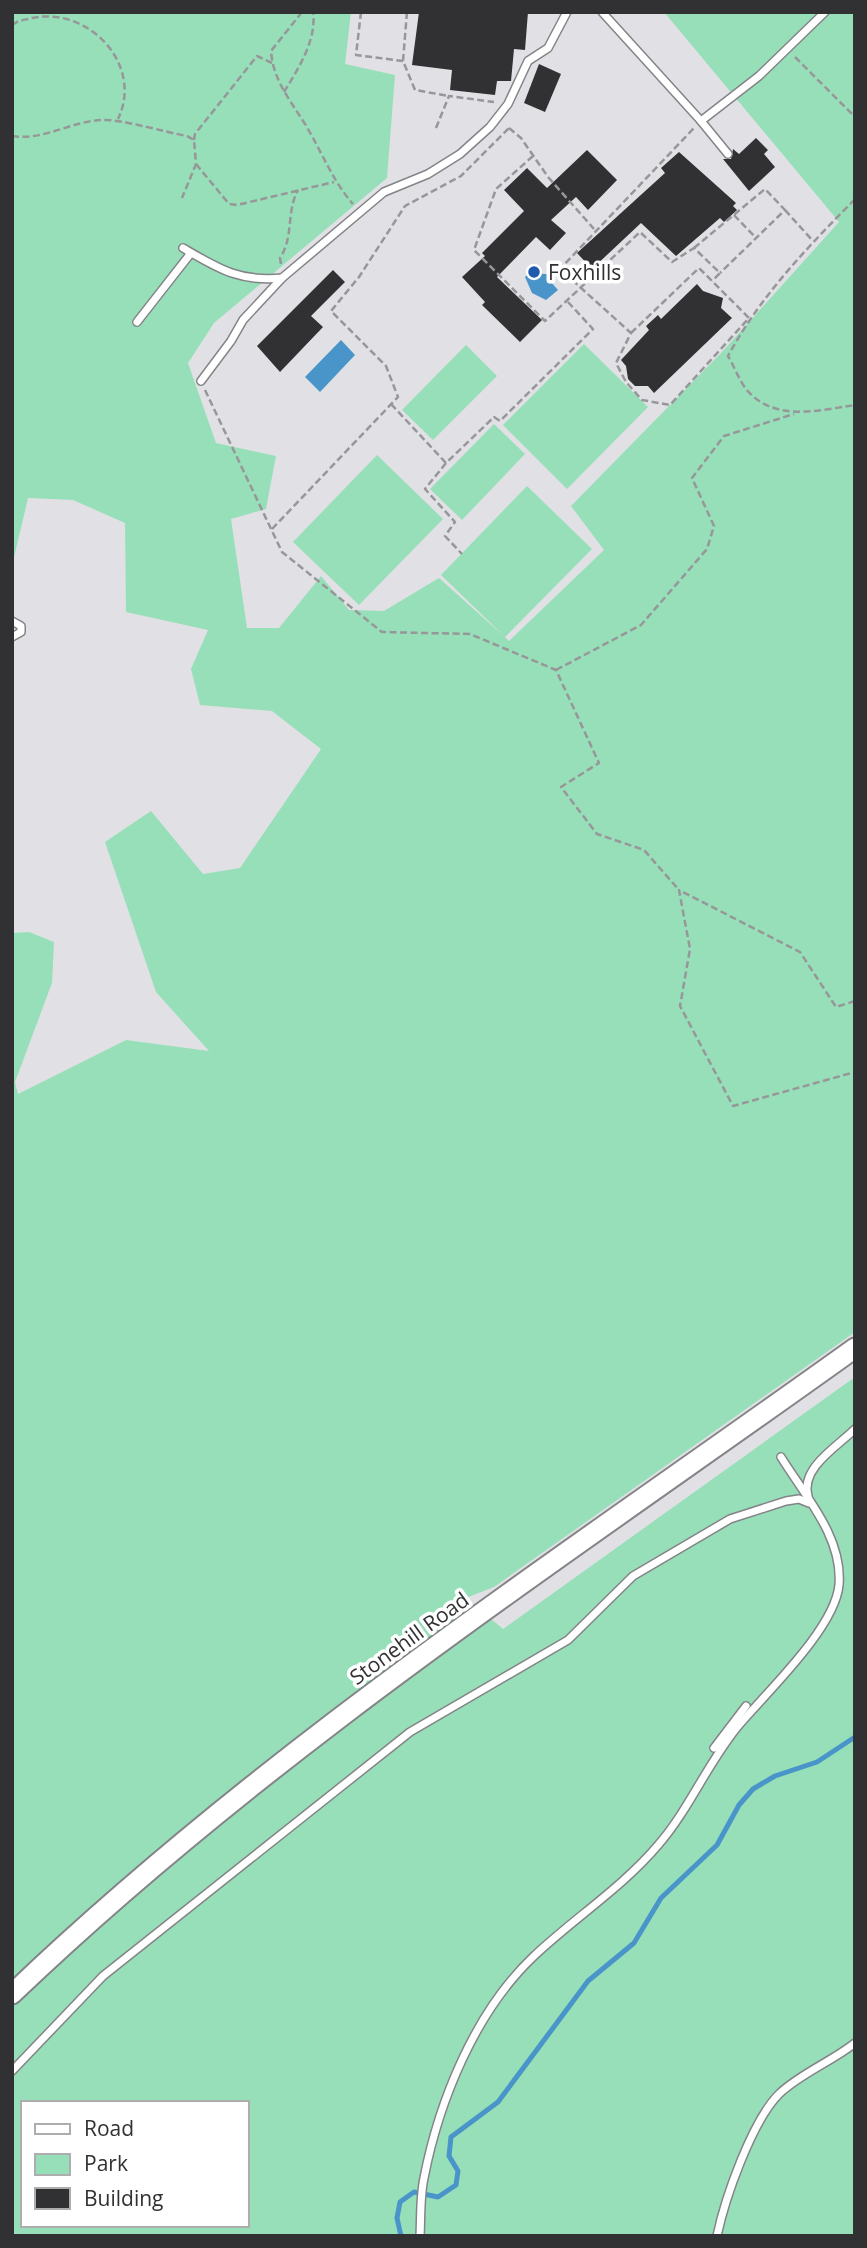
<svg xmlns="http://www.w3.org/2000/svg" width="867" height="2248" font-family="'Open Sans',sans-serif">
<rect width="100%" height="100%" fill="#e1e1e5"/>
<g fill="#97dfb9" fill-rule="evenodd">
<path d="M12,12H351L345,64L395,75L387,178L214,323L188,363L216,443L276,456L266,509L231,519L247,628H279L321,576L349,610L384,611L439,578L505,637L441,575L527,486L592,549L505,637L509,641L604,550L571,506L721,353L839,222L664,12H855V1332L494,1587L466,1598L503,1629L855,1377V2236H12V933L29,932L54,942L52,983L15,1082L18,1094L126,1040L209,1051L156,992L105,842L151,811L203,874L240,868L321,749L272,711L200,705L191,669L208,630L126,612L125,523L73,500L28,498L12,566ZM23,2103H247V2225H23Z"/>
<path d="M584,344L648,407L567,489L503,425Z"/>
<path d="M466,345L497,376L433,440L402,410Z"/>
<path d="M494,424L525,454L462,520L430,489Z"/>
<path d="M377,455L443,519L359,605L293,542Z"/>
</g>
<g fill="#4995c9">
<path d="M535,267L543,274H550L551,282L558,290L546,300L532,293L525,277Z"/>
<path d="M341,340L355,355L320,392L305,377Z"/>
</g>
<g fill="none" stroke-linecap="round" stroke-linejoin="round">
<path stroke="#4995c9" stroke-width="5" d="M401,2236L397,2218L400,2202L414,2192L438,2197L456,2185L458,2171L449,2156L451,2137L498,2102L588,1981L634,1943L661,1898L717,1845L739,1805L753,1789L775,1776L817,1762L855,1737"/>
</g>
<g fill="#313134">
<path d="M419,12H528L525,50L514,49L511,81H497L495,95L450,90L452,70L412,65Z"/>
<path d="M539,64L561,74L545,112L524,103Z"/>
<path d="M756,138L768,150L764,154L775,167L749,191L723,159H731L733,149L739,154Z"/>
<path d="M587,150L617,180L588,210L576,197L551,220L566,233L550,250L536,237L497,277L542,320L520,342L482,305L485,302L462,277L485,256L482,253L524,211L504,190L527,168L547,188Z"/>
<path d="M679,152L736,203L733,206L737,210L724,222L720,218L676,256L641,223L592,269L577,253L665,173L661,168Z"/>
<path d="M333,270L345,282L311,316L323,327L280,372L257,346Z"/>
<path d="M697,284L703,291L723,298L721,308L732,318L654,393L648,386H635L628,379L626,366L621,360L649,330L646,326L658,315L661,319Z"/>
</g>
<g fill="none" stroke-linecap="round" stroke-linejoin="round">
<defs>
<g id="lane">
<path d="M602,12L701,121L759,76L825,12"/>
<path d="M701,121L728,154"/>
<path d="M183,248C219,269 239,282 282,278L384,192L428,174L460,154L490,127L508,104L528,61L548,48L567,12"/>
<path d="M137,322L191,253"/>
<path d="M201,381L231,341L243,320L282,278"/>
<path d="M12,621L21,626V632L12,637"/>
<path d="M808,1496C800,1468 838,1446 855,1429"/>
<path d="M714,1748L746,1706"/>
<path d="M12,2071L103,1976L410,1732L568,1640L633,1576L730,1519L786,1501L799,1499L809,1503"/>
<path d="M420,2236C421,2217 420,2196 424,2178C439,2101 475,2012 533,1957C574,1918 622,1888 659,1844C690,1808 708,1762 739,1725C767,1692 835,1628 839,1585C843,1537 805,1496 781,1457"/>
<path d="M717,2236C725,2198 752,2121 779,2094C801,2073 831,2062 855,2043"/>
</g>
<path id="secondary" d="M12,1994C268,1749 568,1554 855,1348"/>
</defs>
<use href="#lane" stroke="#848488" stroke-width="10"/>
<use href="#secondary" stroke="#848488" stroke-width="23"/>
<g stroke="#97979a" stroke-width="2.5" stroke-dasharray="7 3.5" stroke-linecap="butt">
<path d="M302,12L271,51C273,80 290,100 305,124C322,152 332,180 353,204"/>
<path d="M361,12L356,55L403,61"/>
<path d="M407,12L403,61L415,90L449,96"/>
<path d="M12,25C18,20 25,20 32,18C89,6 144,65 118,119"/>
<path d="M795,57L855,117"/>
<path d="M284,92C298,69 317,40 313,12"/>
<path d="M436,128L449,96L494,102"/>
<path d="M509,128L521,138L548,177L594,229"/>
<path d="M12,136C43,141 72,121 102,120C122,119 164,132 187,136L194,140L196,164L182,198"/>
<path d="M194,140L195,134L257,56L272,63"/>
<path d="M533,156L496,189L474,250L545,321L640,232L672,262L694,248L720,273L712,281"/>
<path d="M196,164L229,204L237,205L334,182"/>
<path d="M855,199C807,248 761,295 728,356C734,366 739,380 746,389C774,423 819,410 855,405"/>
<path d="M785,210L813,241"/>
<path d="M734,215L756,238"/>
<path d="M694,248L765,189L785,210L720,273"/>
<path d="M281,264L280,258C294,237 286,212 298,190"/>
<path d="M631,333L699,268L749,318L670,405L642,400L626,382L616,363L631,333L560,269L694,128"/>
<path d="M205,390L282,552L382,632L470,634L556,670L599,763L561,787L597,834L644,850L679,890"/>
<path d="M391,404L446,463L494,417L500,421L593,329L567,301"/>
<path d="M446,463L425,489L455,522L445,536L462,554"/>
<path d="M272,529L398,397L386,366L331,311L359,277L405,206L461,176L509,128"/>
<path d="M556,670L641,625L707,549L714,526L692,478L724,436L794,414"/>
<path d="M855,1001L836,1007L800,952L679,890L690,949L680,1006L733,1106L855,1072"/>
</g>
<use href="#lane" stroke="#fff" stroke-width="7"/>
<use href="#secondary" stroke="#fff" stroke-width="19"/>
</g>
<circle fill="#205aac" stroke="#fff" stroke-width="2.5" cx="534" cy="272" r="7"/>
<g text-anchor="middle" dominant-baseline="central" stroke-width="7" stroke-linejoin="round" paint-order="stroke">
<g font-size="21" fill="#313133" stroke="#fff" text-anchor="start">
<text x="548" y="272">Foxhills</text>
</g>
<g font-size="21" fill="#313133" stroke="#fff">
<text transform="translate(409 1638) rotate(-36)">Stonehill Road</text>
</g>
</g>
<rect width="867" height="2248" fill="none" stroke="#313133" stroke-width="28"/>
<rect x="21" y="2101" width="228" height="126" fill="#ffffff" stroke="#adadad" stroke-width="2"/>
<rect x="35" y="2124" width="35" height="10" fill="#ffffff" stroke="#adadad" stroke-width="2"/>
<text x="84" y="2136" font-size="21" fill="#313133">Road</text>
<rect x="35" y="2154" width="35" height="21" fill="#97dfb9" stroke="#adadad" stroke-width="2"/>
<text x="84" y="2171" font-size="21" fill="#313133">Park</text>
<rect x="35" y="2188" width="35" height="21" fill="#313134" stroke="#adadad" stroke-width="2"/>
<text x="84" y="2206" font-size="21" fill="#313133">Building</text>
</svg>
